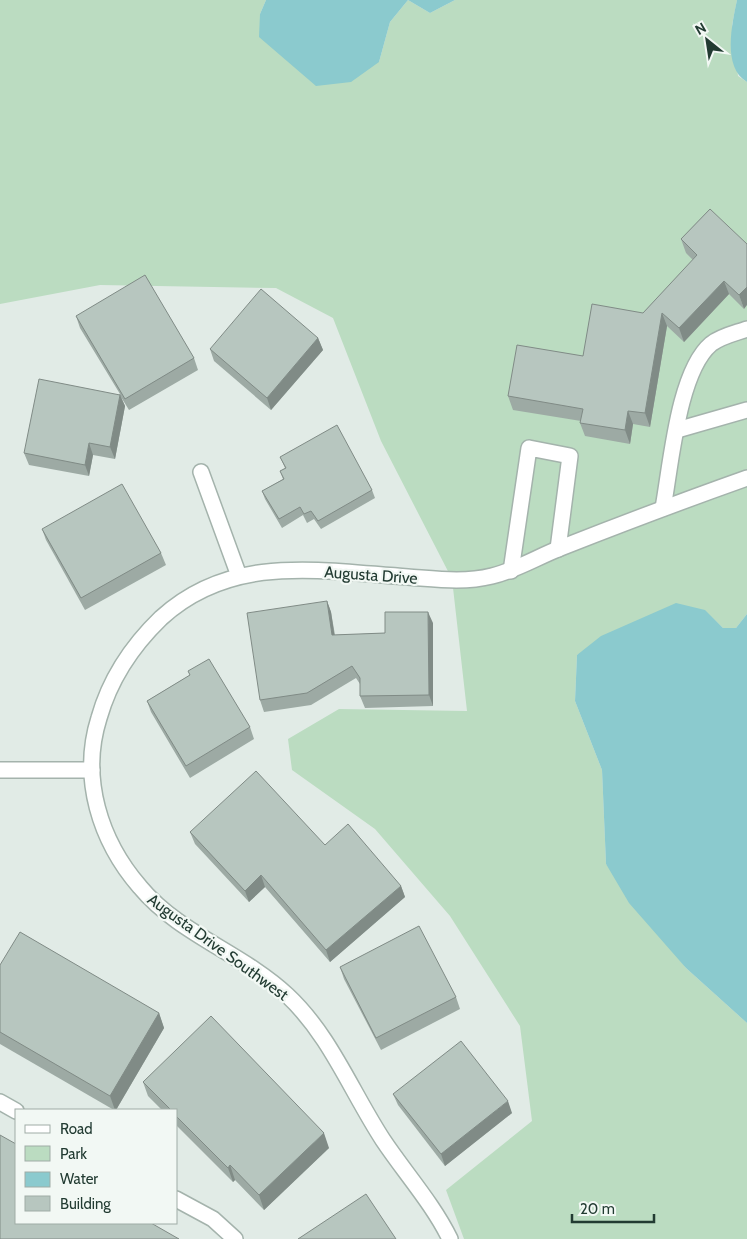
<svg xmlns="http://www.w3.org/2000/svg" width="747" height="1239" font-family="Cabin,sans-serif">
<rect width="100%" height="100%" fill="#e1ebe6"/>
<path fill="#bbdcc1" d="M0,0H266L260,14L379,62L390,22L408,0L430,13L455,0H737L732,25L738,76L747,82V614L736,628H723L704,610L577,655L575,701L602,770L606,864L686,968L747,1023V1239H464L446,1190L532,1121L520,1026L450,916L375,829L292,770L288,739L339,709L467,711L452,579L381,441L333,318L276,288L100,285L0,304Z"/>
<g fill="#8bcace">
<path d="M266,0H408L390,22L379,62L351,82L316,86L259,37L260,14Z"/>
<path d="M408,0H455L430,13Z"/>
<path d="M737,0H747V82C722,67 732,24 737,0Z"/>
<path d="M676,603L705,610L723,628H736L747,614V1023L686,968L629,903L606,864L602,770L575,701L577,655L601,636Z"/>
</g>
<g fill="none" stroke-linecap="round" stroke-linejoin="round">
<defs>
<g id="lane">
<path d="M677,430L747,410"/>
<path d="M201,472L239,576"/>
<path d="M663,508C671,465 678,372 711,344C721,336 736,333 747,329"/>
<path d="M511,571L529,448L570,456L558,549"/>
</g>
<g id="street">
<path d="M0,770H92"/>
<path d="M0,1102L16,1111"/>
<path d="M176,1199L213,1219L235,1239"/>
<path d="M450,1239C433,1204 405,1173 383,1140C351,1091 330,1035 287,995C242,953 179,934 140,887C100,841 80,778 99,718C110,679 132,646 161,618C232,553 321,571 408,577C436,579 464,583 492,576C517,570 539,556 563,547C624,523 685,500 747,478"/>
</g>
</defs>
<use href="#lane" stroke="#a4b3ac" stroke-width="18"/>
<use href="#street" stroke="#a4b3ac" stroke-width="18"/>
<use href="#lane" stroke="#fff" stroke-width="15"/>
<use href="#street" stroke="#fff" stroke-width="15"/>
</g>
<g fill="#9daaa4">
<path d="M710,209L744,309L729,294L684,342L667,326L650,427L633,424L630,444L585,436L580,423L581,421L513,410L508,396L583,356L643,313L693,260L686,253L681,239Z"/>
<path d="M76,316L194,358L198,370L129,410L121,397L125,406L115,459L93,455L89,476L29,465L24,453L120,394L80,328Z"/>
<path d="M318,338L323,350L271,410L214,361L210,349Z"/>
<path d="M280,457L372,490L375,498L321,529L314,519L307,523L303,515L282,528L265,499L262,491L283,479L280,471L285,468Z"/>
<path d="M42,529L161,553L166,565L85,610L46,540Z"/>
<path d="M327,601L331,612L335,635L385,633L433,623V706L365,708L360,696V684L356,678L311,705L264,712L260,700Z"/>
<path d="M188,671L250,727L254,739L190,778L151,712L147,701L190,675Z"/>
<path d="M190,832L325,845L401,886L405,897L330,962L265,887L249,902L195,844Z"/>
<path d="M0,965L159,1013L164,1028L116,1110H114L0,1044Z"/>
<path d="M340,967L456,997L460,1009L381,1050L344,979Z"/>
<path d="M143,1082L329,1148L264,1210L235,1180L233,1182L176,1125V1110H162L148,1096Z"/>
<path d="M393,1094L512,1113L445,1166L398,1105Z"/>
</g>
<g fill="#808b86">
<path d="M724,281L729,294L684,342L679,328Z"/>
<path d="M747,287V305L744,309L739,295Z"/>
<path d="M662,313L667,326L650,427L645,413Z"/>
<path d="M318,338L323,350L271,410L267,398Z"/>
<path d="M120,395L125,406L115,459L110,447Z"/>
<path d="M628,411L633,424L630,444L625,430Z"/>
<path d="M89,443L93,455L89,476L85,465Z"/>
<path d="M327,601L331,612L336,646L332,635Z"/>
<path d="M428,612L433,623V706L429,695Z"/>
<path d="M261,875L265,887L249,902L245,891Z"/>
<path d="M401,886L405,897L330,962L326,950Z"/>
<path d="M159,1013L164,1028L116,1110H115L110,1096Z"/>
<path d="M508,1101L512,1113L445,1166L441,1154Z"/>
<path d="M324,1133L329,1148L264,1210L259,1195Z"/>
<path d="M230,1165L235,1180L233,1182L228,1168Z"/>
</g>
<g fill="#b7c6bf" stroke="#808b86">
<path d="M710,209L747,244V287L739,295L724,281L679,328L662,313L645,413L628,411L625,430L580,423L583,409L508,396L517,345L583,356L592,304L643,313L697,255L681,239Z"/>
<path d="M145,275L194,358L125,399L76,316Z"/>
<path d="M261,289L318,338L267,398L210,349Z"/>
<path d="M39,379L120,395L110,447L89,443L85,465L24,453Z"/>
<path d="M337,425L372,490L318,521L311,511L304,514L300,507L279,519L262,491L284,479L280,471L286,468L280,457Z"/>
<path d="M122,484L161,553L81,598L42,529Z"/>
<path d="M327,601L332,635L385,633V612H428L429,695L360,696V678L352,666L307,693L260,700L247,613Z"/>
<path d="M209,659L250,727L186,766L147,701L190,675L188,671Z"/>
<path d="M256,771L325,845L348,824L401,886L326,950L261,875L245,891L190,832Z"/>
<path d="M419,926L456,997L376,1038L340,967Z"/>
<path d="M20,932L159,1013L110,1096L0,1032V965Z"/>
<path d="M211,1016L324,1133L259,1195L230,1165L228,1168L176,1116V1110H171L143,1082Z"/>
<path d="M461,1041L508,1101L441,1154L393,1094Z"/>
<path d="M0,1135L16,1144V1223H151L179,1239H0Z"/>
<path d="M366,1194L396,1239H298Z"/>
</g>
<g text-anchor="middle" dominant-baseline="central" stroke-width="4.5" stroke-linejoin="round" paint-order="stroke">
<g font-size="16" fill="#223b32" stroke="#f2f8f4">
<text transform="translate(371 575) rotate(4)">Augusta Drive</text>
<text transform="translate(218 947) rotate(36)">Augusta Drive Southwest</text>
</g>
</g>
<rect x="15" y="1109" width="162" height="115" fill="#f2f8f4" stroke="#9faca6"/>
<rect x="25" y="1125" width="25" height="8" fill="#ffffff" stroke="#9faca6"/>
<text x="60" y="1134" font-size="15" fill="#223b32">Road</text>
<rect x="25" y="1146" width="25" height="15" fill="#bbdcc1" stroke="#9faca6"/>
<text x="60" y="1159" font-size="15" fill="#223b32">Park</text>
<rect x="25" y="1172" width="25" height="15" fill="#8bcace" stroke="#9faca6"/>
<text x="60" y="1184" font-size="15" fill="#223b32">Water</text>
<rect x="25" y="1196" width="25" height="15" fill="#b7c6bf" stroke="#9faca6"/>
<text x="60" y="1209" font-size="15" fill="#223b32">Building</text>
<g transform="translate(707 40) rotate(330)" stroke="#f2f8f4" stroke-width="4" paint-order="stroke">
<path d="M0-4L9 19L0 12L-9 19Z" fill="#223b32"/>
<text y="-8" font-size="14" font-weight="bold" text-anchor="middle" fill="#223b32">N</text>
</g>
<path d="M572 1214v8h82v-8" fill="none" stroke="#223b32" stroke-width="2.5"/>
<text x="580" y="1214" font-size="15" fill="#223b32" stroke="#f2f8f4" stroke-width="4" paint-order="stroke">20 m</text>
</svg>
